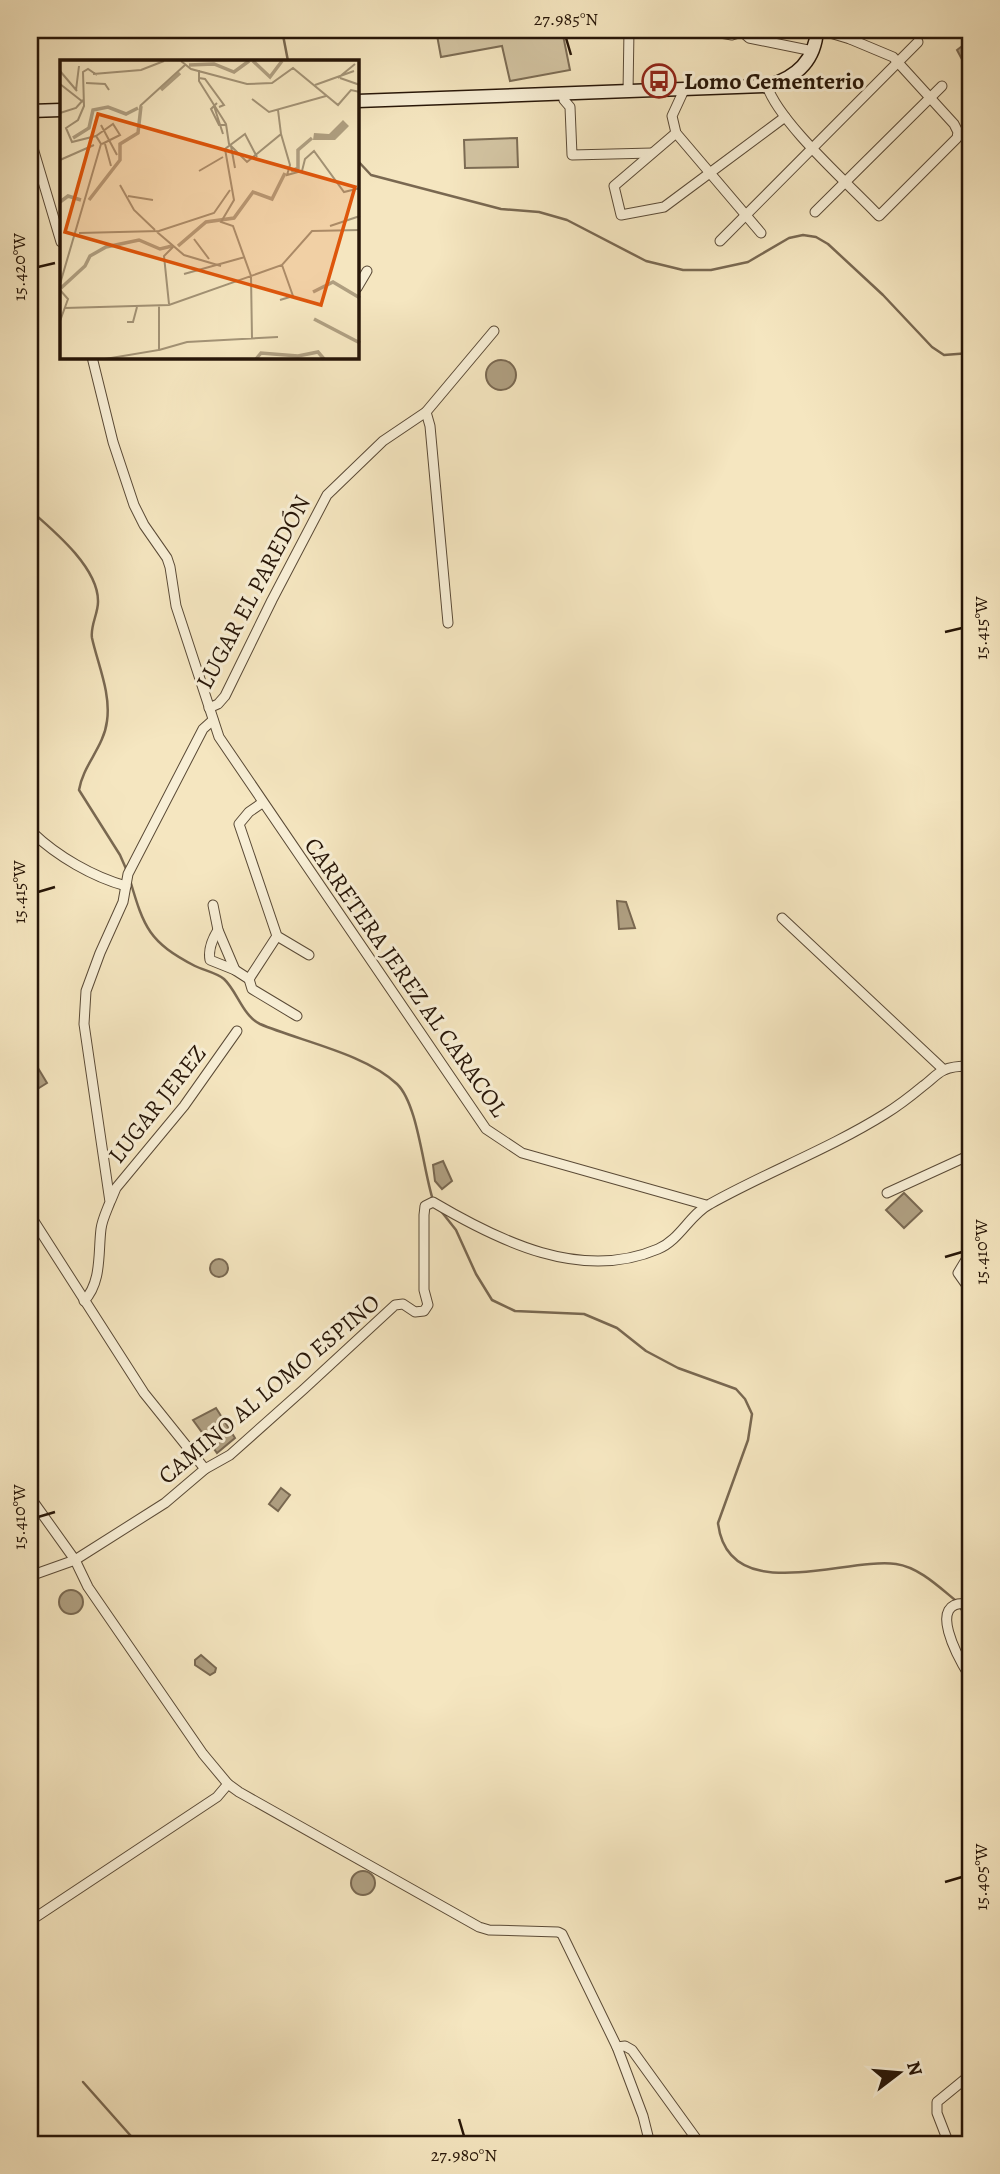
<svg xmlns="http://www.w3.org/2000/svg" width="1000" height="2174" font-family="Alegreya,serif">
<rect width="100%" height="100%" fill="#f5e6c0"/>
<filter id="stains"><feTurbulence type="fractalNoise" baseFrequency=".00286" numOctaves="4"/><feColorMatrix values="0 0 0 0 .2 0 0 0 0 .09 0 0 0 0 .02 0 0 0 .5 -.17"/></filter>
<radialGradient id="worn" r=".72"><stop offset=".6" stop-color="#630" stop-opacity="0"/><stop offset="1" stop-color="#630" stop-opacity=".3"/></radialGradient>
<g fill="#d2c3a1" stroke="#7c6c54" stroke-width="2">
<path d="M436,30H562L563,33L555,36L563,35L570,70L510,81L502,46L441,57Z"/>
<path d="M517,138L518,167L465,168L464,140Z"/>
</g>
<g fill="#af9f81" stroke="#796851" stroke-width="2">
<path d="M970,40V64L966,67L957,50Z"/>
<circle cx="501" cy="375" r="15"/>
<path d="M617,901L626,902L635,928L619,929Z"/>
<path d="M38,1068L47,1083L34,1091L30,1082V1073Z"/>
<path d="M443,1161L452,1181L442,1189L435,1181L433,1165Z"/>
<path d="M904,1193L922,1211L904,1228L886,1210Z"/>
<circle cx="219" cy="1268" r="9"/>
<path d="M216,1408L235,1438L217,1453L193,1420Z"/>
<path d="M281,1488L290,1495L278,1511L269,1504Z"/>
<circle cx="71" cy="1602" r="12"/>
<path d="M201,1655L216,1668L215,1672L210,1675L195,1665V1660Z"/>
<circle cx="363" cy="1883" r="12"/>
</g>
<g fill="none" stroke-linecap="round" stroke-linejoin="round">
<g stroke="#796851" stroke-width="2.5">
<path d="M282,30L288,61"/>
<path d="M357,160L371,175L501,209L539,212L567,220L646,261L683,270H711L748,262L789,238L803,235L816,237L828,244L883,295L932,347L944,355L970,353"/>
<path d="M30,510C53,530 99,568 98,602C98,614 90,626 92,638C98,665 111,693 107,721C104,747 83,765 79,790L120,855L127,871"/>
<path d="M130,880C144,928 149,942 195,966C203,970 217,973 224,979C237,991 243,1016 260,1024C300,1041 366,1054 397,1084C418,1104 423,1170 433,1200"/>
<path d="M441,1211L456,1230L476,1274L492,1300L515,1311L584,1314L617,1328L646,1351L678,1368L736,1389L745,1399L752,1414L748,1440L718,1523C728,1608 844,1557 896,1564C918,1567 938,1586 955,1600"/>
<path d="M961,1609L970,1617"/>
<path d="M83,2082L138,2144"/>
</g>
<defs>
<g id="street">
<path d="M703,30L732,35L742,32"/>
<path d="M740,30L749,38L813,51"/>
<path d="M850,39L857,30"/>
<path d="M767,86C780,124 850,185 879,216L957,138L958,132L954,124L893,57L850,39L820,30"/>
<path d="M684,90L672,116L676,133L761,233"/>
<path d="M628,92L629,30"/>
<path d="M563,94L564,100L570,107L572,155L652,153"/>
<path d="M676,133L614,186L621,215L664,207L785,117"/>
<path d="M30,138L61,242"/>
<path d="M815,212L942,86"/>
<path d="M720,241L918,42"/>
<path d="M357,288L367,271"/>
<path d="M92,357L113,442L134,505L144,525L167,558L170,567L176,606L219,737L486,1129L522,1153L706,1205"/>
<path d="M426,412L430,426L448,623"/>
<path d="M209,708L218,704L225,696L272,600L327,495L383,441L426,412L494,331"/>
<path d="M262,803L249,812L239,824L277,936L309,955"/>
<path d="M30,834L33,833C57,856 93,877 126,886"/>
<path d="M213,905L218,930L235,970"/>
<path d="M782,918L944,1070"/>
<path d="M218,930C213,938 208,950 210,960L235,970L249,979"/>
<path d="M277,936L249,979L252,989L297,1016"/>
<path d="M887,1193L970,1155"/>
<path d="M111,1200L116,1188L184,1106L237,1031"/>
<path d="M30,1215L144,1393L205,1469"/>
<path d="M970,1253L958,1273L970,1290"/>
<path d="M84,1301C102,1282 98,1253 101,1229C102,1220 107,1210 110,1202L84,1024L86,991L100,953L123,902L128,874L203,729L213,720"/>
<path d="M30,1497L75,1560L88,1587L203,1754L228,1784L239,1792L479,1927L489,1930L558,1932L562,1934L617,2047L643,2116L650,2144"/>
<path d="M30,1576L75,1560L165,1503L205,1469L230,1455L304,1389L395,1305L403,1304L415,1312L424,1311L428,1305L424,1290V1215L425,1206L433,1202C499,1241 581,1282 658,1249C680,1240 690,1214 710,1204C767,1172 829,1149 885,1114C898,1106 911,1096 923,1086C930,1081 937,1073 944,1070C952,1066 962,1066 970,1066"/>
<path d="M970,1604C923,1597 960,1661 970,1677"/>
<path d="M30,1921L217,1797L228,1784"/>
<path d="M617,2047L625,2046L632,2050L700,2144"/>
<path d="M949,2144L937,2113V2102L970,2075"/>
</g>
<g id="secondary">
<path d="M357,101L767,86C796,78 815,61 817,30"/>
<path d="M30,111L61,110"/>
</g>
</defs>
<use href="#street" stroke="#5a4a36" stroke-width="11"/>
<use href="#secondary" stroke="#271608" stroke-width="15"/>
<use href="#street" stroke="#f8efd6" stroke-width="9"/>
<use href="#secondary" stroke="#f8efd6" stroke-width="12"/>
</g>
<path fill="none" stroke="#271608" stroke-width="2.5" d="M566,38L571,55M38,267L55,263M945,632L962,628M38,892L55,887M945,1257L962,1252M38,1517L55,1512M945,1882L962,1877M459,2119L464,2136"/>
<defs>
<symbol id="bus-ring" viewBox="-11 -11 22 22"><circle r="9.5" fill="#f8efd6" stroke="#8f2418" stroke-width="1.5"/><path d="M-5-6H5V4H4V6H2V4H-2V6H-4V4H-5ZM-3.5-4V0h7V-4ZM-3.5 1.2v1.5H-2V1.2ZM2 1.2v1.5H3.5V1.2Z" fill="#8f2418"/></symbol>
</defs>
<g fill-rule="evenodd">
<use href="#bus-ring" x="640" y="62" width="38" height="38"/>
</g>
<g text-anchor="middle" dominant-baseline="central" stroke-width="6" stroke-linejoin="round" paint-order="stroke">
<g font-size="24" font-weight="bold" fill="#271608" stroke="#f8efd6" text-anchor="start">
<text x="684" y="81">Lomo Cementerio</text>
</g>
<g font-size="24" fill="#271608" stroke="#f8efd6">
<text transform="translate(253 592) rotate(-62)">LUGAR EL PAREDÓN</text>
<text transform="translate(406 977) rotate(55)">CARRETERA JEREZ AL CARACOL</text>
<text transform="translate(157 1104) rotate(-52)">LUGAR JEREZ</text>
<text transform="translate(269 1389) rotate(-40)">CAMINO AL LOMO ESPINO</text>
</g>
</g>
<g transform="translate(60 60)">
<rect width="299" height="299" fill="#f5e6c0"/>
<path d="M283,60L289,66L275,80H253L254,73L269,74Z" fill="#af9f81"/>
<path fill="none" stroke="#af9f81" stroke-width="3.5" d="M193,1L210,17L222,1M129,5L154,4L174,12L189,1M101,30L120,13M13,78L29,68L33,50L48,47L66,54L78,48M231,111L238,108V90L252,78M29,140L60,100V84L78,73L81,46M0,142L8,136L21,140M118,186L146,162L174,158L193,132L212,139L225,113M1,228L25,206L30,196L46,187L79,180L100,189L112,186M253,232L273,222L300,238M254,259L300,283M196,299L201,293L238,296L258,292L264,299"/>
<path fill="none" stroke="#a39376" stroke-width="2" d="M121,1L131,9L187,24L212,23L233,8L278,45L291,30L300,32M139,10V21L166,64L169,84L187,102L221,74L218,50M0,11L17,31M33,14L81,10L104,1M139,18L145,19L164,45L159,47M278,18L295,4M280,18L300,25M26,23L45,24L49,30M0,24L23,42M255,25L294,11M16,30L19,6M192,39L209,52L266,36M157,43L151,49L159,65H166M80,46L125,5M154,46L163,74M0,53L16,48L23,40M41,65L57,95M221,74L230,105L227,115L242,111L245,99L254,91L284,132L300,128M36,76L53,64L60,75L42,84M45,84L51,106M171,86L175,108M0,100L34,85M139,111L163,97M60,125L74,150L95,170M68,136L93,140M270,166L300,156M97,172L124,195L161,206M19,173L99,171L154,153L170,130M134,179L149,199M124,214L185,197M0,224L41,84L36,76L12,82L6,68L18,60L24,46L23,12L28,9L37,15M0,230L8,239L0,261M220,240L233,236L222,205M109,244L104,196L113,187M5,248L109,245L222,205L252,171L300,170M67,262H73L77,247M192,278L191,216L173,166L161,162L174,140L165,89L185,74L197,97M99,290L127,282L218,277M45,299L99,290V246"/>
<path fill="#de560c" fill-opacity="0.15" stroke="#de560c" stroke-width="3.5" d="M38,54L295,127L261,245L5,172Z"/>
<rect width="299" height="299" fill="none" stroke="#271608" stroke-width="3.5"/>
</g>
<rect width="1000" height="2174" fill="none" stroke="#f5e6c0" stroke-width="77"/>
<g transform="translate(899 2073) rotate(74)" stroke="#f8efd6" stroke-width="5" paint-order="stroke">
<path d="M0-5L12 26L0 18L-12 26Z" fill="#271608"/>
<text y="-10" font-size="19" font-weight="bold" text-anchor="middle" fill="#271608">N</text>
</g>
<rect x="38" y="38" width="924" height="2098" fill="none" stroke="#271608" stroke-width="2.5"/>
<g font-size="18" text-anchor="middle" fill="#271608">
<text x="566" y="25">27.985°N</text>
<text transform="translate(19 267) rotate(-90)" y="6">15.420°W</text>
<text transform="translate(981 628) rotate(-90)" y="6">15.415°W</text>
<text transform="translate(19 892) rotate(-90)" y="6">15.415°W</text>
<text transform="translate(981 1252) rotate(-90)" y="6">15.410°W</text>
<text transform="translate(19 1517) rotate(-90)" y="6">15.410°W</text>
<text transform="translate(981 1877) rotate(-90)" y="6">15.405°W</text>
<text x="464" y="2161">27.980°N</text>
</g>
<rect width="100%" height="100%" filter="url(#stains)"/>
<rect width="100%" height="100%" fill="url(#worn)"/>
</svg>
